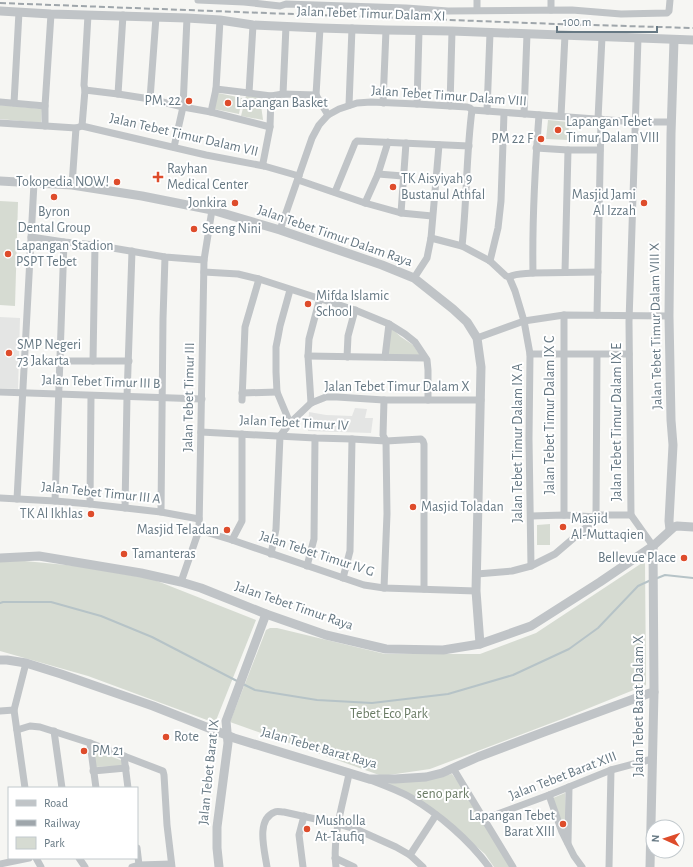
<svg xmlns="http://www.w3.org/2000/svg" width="693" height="867" font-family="'Alegreya Sans',sans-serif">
<rect width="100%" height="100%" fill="#f6f6f3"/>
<g fill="#e4e5e4">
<path d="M0,317L20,318L18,389L0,388Z"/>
<path d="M355,408L367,409L365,418H373L371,433L308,431L309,412L326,415L352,416Z"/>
</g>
<g fill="#d6dbd2">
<path d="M218,93L242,98L239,114L214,109Z"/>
<path d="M246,96L260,97L263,120L241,116Z"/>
<path d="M0,105L42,109L41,123L0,119Z"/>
<path d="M548,120L569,122L568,140L546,139Z"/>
<path d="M0,201L18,202L15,306L0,305Z"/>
<path d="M391,328L401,337L413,345L417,351L421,355H387Z"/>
<path d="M550,524V545H537V525Z"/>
<path d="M14,560L77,566L152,579L256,620L215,723L88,676L0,651V562Z"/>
<path d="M645,561L646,685L562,719L430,769L382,776L230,722L266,630L270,628H277L385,654H480L536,633Z"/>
<path d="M91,749L123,761L124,766L94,767Z"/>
<path d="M452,774L464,790L513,867H494L485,854L437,812L385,784Z"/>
<path d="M565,793L566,837L553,798Z"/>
</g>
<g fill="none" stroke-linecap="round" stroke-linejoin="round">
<g stroke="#b6c3c7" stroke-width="2">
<path d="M655,579L665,575L693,578"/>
<path d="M0,603L3,602H51L101,616L152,637L237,681"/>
<path d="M243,684L255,690L317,700L372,703L448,694L513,675L569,649L598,628L638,586L651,580"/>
</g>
<g stroke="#c0c4c7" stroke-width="7">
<path d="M198,0L244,2L280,6L286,4L406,8L448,11L572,10L621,14L667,13L669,11L670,0"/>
<path d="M477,0V10"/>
<path d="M551,10V0"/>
<path d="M638,38L629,322L631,515L653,546"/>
<path d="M216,89L249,93L271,96L283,94L316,95"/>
<path d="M85,90L118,94L150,99L183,107L211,112L270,127"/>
<path d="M249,93L253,25"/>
<path d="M118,94L123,15"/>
<path d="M283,94L286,26"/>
<path d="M316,95L320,28"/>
<path d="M316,95L328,115"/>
<path d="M150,99L156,17"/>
<path d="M0,102L45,106"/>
<path d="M14,103L19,12"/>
<path d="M383,103L386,30"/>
<path d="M417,104L419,31"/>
<path d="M349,105L352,28"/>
<path d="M450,106L452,31"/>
<path d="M487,111L490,33"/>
<path d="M211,112L216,89L220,20"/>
<path d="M524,114L527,34"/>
<path d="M561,116L565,35"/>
<path d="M598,119L602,37"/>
<path d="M0,123L76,128L82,126L206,155L264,166L299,176"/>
<path d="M45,126V106L51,14"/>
<path d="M82,126L85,90L84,85L88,15"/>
<path d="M174,147L183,107L187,18"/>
<path d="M536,148L568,150H600"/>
<path d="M264,166L263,163L270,127L271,96"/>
<path d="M378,174L403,176"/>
<path d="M298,180L365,203L401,213L432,216"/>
<path d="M72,185L76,128"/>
<path d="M335,192L355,143L357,141L469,146"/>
<path d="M365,203L378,174L388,142"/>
<path d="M401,213L406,143"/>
<path d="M280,230L312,138L319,125L328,115L339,109L357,103L371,102L417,104L467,107L470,108L472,110L636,122H671"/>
<path d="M31,237L64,242L95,245L165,257L204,260"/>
<path d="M431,238L462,246L490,261L506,276L509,277L515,291L524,321L530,354L529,439L531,566"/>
<path d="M462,246C467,201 466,155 472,110"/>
<path d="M490,261L498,228L501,201L504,113"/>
<path d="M204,272L238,274L259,279L355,310L389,324L405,334L415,342L427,360L428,370V400"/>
<path d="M565,272L568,150"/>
<path d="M533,273C532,220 535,167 539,115"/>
<path d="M509,277C516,273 525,274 533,273L598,272"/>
<path d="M414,278L427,258L431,238L439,145"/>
<path d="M597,315L601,119"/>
<path d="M477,338L524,321L564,315L669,316"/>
<path d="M530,354H629"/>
<path d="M308,356L425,358"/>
<path d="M347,357L348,336L355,310"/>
<path d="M385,357L389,324"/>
<path d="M60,361H129"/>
<path d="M93,361L95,245"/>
<path d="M0,392L202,399"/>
<path d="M242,393L277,392"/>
<path d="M242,400L245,327L259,279"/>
<path d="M384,400L383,435L386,441"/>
<path d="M311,403L308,356L309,339L320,298"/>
<path d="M290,423L277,392L276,372V347L278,337L280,326L290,290"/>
<path d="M201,432L315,438L352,439L386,441L421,439L423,441L424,444V589"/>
<path d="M0,498L55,501L90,504L161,512L199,519"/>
<path d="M17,499L34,183"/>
<path d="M55,501L64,242"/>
<path d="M90,504L91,396"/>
<path d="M125,508L127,397L132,251"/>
<path d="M161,512L163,319L165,257"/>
<path d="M564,515V315"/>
<path d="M531,516L564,515L596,517L600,515H631"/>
<path d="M199,530L232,540L364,585L384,588L476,591"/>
<path d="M232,540L242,521V434"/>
<path d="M271,554L276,529L280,436L290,423L311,403L326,397H337L384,400H481"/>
<path d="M307,566L314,539L315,438"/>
<path d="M477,574L512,571L531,566L555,554L589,525L596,517L597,355"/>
<path d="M343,578L350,551L352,439"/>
<path d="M181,582L199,530L204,260L212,210"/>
<path d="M384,588L387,514L386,441"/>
<path d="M0,711L14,710"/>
<path d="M17,730L30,726L40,727L90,743L163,771L164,775L167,825L172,867"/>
<path d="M54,731L62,788"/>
<path d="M90,743L96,788"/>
<path d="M124,756L128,788"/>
<path d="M453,768L513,867"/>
<path d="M93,771L126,768"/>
<path d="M370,780C383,785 397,790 410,797C439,814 469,840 489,867"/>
<path d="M25,788L14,710L26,663"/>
<path d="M549,795L562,832L574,856L582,867"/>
<path d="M484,819L549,795L611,770L652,759"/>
<path d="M568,843L569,787"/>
<path d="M137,848L139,865"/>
<path d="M410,855L436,815"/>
<path d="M36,858L41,867"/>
<path d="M79,858L85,867"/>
<path d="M335,858L354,867"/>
<path d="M0,864L29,858"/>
<path d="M132,867L139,865L171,864"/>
<path d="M267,867C265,852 255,819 275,812C277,811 281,812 284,812L338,824L358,830L396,847L410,855L423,867"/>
<path d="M303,867L299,835L304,816"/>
<path d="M336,867C332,836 343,804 349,774"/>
<path d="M609,867L611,770"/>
</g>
<g stroke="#c0c4c7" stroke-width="9">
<path d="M0,11L51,14L187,18L220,20L253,25L320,28L386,30L452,31L693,40"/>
<path d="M0,181L72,185L142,196L212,210L280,230L382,265L414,278L453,309L467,322L477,338L481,367L476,591L480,644"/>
<path d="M670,530L669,521L673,445L671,420L669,316L671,134L674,40"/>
<path d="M0,558L39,556L141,573L181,582L201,588L266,614L326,635L386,649L443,650L480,644L531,626L600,582L653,546L674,527L677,526L693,527"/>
<path d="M0,660H7L26,663L61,674L153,706L234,738L369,779H395L426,777L442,773L478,757L544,732L650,693L654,692"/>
<path d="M219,867L217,848V827L228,743L226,721L266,614"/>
<path d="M650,867L654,692L653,546"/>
</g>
<path stroke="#9fa6ab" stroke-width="2" stroke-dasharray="6 3" stroke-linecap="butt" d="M0,3L557,24L693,28"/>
</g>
<g fill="#de4c2b" stroke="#fff" stroke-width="1.5">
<circle cx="189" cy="101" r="4"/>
<circle cx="228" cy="103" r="4"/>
<circle cx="558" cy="130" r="4"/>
<circle cx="541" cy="139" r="4"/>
<path d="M156 171h4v4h4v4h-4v4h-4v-4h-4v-4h4z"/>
<circle cx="117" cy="182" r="4"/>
<circle cx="393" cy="187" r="4"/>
<circle cx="54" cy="197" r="4"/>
<circle cx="235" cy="203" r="4"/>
<circle cx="644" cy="203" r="4"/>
<circle cx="194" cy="229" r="4"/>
<circle cx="8" cy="254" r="4"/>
<circle cx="308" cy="304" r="4"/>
<circle cx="9" cy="353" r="4"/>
<circle cx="413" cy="507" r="4"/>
<circle cx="91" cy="514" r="4"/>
<circle cx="563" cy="527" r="4"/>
<circle cx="227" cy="530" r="4"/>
<circle cx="124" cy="554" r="4"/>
<circle cx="684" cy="558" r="4"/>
<circle cx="166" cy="737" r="4"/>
<circle cx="84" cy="751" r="4"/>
<circle cx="563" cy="824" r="4"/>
<circle cx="307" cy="829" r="4"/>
</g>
<g text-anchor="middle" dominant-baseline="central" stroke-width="4" stroke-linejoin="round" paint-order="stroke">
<g font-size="14" fill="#667883" stroke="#fff">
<text transform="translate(371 14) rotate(2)">Jalan Tebet Timur Dalam XI</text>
<text transform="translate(449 96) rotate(4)">Jalan Tebet Timur Dalam VIII</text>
<text transform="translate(184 135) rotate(13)">Jalan Tebet Timur Dalam VII</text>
<text transform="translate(335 236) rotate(19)">Jalan Tebet Timur Dalam Raya</text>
<text transform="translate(656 326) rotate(-91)">Jalan Tebet Timur Dalam VIII X</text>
<text transform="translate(101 382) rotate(2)">Jalan Tebet Timur III B</text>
<text x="397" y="387">Jalan Tebet Timur Dalam X</text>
<text transform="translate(189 397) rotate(-89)">Jalan Tebet Timur III</text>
<text transform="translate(550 415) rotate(-90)">Jalan Tebet Timur Dalam IX C</text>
<text transform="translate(617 422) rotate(-90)">Jalan Tebet Timur Dalam IX E</text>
<text transform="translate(294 423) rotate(3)">Jalan Tebet Timur IV</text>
<text transform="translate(518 443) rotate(-90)">Jalan Tebet Timur Dalam IX A</text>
<text transform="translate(101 493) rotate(6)">Jalan Tebet Timur III A</text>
<text transform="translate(317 554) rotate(18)">Jalan Tebet Timur IV G</text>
<text transform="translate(294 606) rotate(19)">Jalan Tebet Timur Raya</text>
<text transform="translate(639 706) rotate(-90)">Jalan Tebet Barat Dalam X</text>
<text transform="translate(319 748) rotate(16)">Jalan Tebet Barat Raya</text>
<text transform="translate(209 772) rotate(-84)">Jalan Tebet Barat IX</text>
<text transform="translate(563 776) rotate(-21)">Jalan Tebet Barat XIII</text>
</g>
<g font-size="14" fill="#667883" stroke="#fff" text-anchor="start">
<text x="181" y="101" text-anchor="end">PM. 22</text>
<text x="236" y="103">Lapangan Basket</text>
<text x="566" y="122">Lapangan Tebet<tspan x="566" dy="16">Timur Dalam VIII</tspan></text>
<text x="533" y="139" text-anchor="end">PM 22 F</text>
<text x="167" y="169">Rayhan<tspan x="167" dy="16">Medical Center</tspan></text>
<text x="401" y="179">TK Aisyiyah 9<tspan x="401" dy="16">Bustanul Athfal</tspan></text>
<text x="109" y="182" text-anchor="end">Tokopedia NOW!</text>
<text x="636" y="195" text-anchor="end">Masjid Jami<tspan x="636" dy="16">Al Izzah</tspan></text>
<text x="227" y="203" text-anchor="end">Jonkira</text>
<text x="54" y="212" text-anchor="middle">Byron<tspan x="54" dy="16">Dental Group</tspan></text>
<text x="202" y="229">Seeng Nini</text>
<text x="16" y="246">Lapangan Stadion<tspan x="16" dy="16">PSPT Tebet</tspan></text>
<text x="316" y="296">Mifda Islamic<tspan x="316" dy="16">School</tspan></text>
<text x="17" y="345">SMP Negeri<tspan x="17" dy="16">73 Jakarta</tspan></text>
<text x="421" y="507">Masjid Toladan</text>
<text x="83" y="514" text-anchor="end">TK Al Ikhlas</text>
<text x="571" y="519">Masjid<tspan x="571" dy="16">Al-Muttaqien</tspan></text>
<text x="219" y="530" text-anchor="end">Masjid Teladan</text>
<text x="132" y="554">Tamanteras</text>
<text x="676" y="558" text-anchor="end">Bellevue Place</text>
<text x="174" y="737">Rote</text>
<text x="92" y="751">PM 21</text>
<text x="555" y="816" text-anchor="end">Lapangan Tebet<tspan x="555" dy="16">Barat XIII</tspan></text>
<text x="315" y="821">Musholla<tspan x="315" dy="16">At-Taufiq</tspan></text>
</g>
<g font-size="14" fill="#6a7b65" stroke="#fff">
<text x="389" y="714">Tebet Eco Park</text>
<text x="443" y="794">seno park</text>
</g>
</g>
<rect x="8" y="787" width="130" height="72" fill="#ffffff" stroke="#c2c9cd"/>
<rect x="16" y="800" width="20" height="6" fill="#c0c4c7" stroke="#c2c9cd"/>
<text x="44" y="807" font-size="12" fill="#667883">Road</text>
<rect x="16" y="820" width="20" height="6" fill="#9fa6ab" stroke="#c2c9cd"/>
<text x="44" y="827" font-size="12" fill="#667883">Railway</text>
<rect x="16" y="837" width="20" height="12" fill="#d6dbd2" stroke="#c2c9cd"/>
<text x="44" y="847" font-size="12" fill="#667883">Park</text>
<g transform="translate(665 839) rotate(273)"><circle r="19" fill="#ffffff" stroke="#c2c9cd"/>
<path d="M0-3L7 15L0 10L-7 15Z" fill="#de4c2b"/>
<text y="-6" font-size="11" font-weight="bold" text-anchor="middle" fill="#667883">N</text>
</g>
<path d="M557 26v6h100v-6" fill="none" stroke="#667883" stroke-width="2"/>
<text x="563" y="26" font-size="12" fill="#667883" stroke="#ffffff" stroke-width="3" paint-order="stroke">100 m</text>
</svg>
